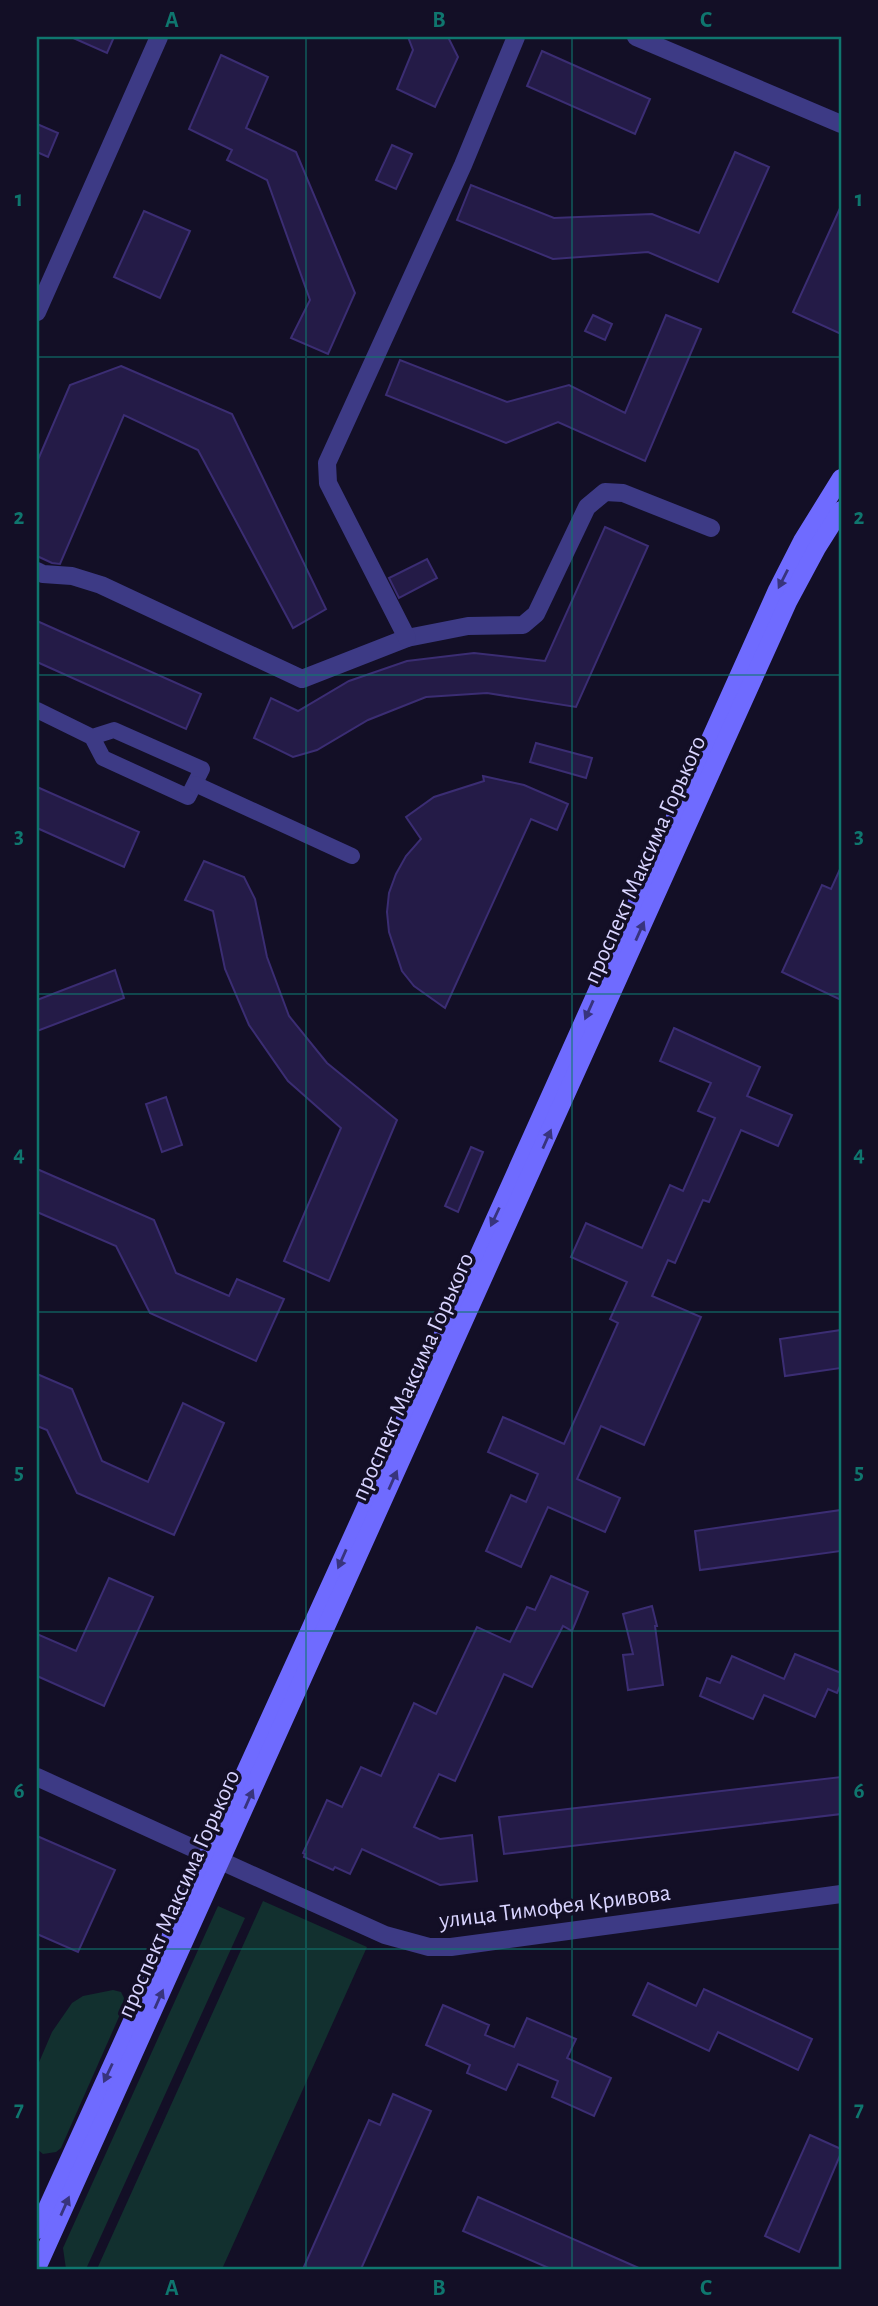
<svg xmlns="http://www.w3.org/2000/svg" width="878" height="2306" font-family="'Alegreya Sans',sans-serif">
<rect width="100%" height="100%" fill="#130f26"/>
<g fill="#12302f">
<path d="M263,1901L367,1947L222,2269H97Z"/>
<path d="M218,1906L245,1918L86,2269H66L63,2248Z"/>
<path d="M113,1990L121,1992L124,1998L122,2010L61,2148L56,2152L43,2154L37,2149V2067L52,2032L72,2003L83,1996Z"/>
</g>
<g fill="#241b47" stroke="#3b2d73" stroke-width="2">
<path d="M71,37H114L107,53Z"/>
<path d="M408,37H448L458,57L435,107L397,89L413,50Z"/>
<path d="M542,51L650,99L635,134L527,86Z"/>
<path d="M221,55L268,77L246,128L296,152L355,293L328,354L291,338L310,300L267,180L227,160L232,150L189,129Z"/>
<path d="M37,124L58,133L48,157L37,152Z"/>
<path d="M392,145L412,154L396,189L376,180Z"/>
<path d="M735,152L769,167L718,282L648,252L553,259L457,220L471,185L554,218L652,214L699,233Z"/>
<path d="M841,206V334L793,312Z"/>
<path d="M144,211L190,231L160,298L114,277Z"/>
<path d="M593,315L612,324L605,340L585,331Z"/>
<path d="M666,315L701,329L645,461L558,422L506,443L386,395L400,360L507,402L569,385L625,413Z"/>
<path d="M121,366L232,414L326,609L293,628L198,450L124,415L60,564L52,563L37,556V462L70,385Z"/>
<path d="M605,527L648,546L576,707L487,693L426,697L368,720L317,750L293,757L254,738L271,698L298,711L349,681L407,661L474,653L545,661Z"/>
<path d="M427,559L437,578L399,598L389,578Z"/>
<path d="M37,621L201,694L186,729L37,662Z"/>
<path d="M536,743L592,758L586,778L530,762Z"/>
<path d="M483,776L524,785L568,804L557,830L531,819L445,1008L414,986L402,971L389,932L387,912L389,893L396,874L406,856L421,839L406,817L434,797L484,781Z"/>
<path d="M37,787L139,832L124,867L37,828Z"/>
<path d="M204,861L244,877L255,899L267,957L289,1016L327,1063L397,1120L329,1281L284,1261L341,1128L288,1081L249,1025L225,969L213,911L185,900Z"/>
<path d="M841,867V1000L782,972L822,885L831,889Z"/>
<path d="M115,970L124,998L37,1031V1000Z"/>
<path d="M674,1028L760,1067L747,1096L792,1115L778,1146L741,1130L709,1202L703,1200L675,1263L668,1260L652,1296L701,1317L644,1445L601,1426L577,1479L620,1498L605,1532L548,1507L521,1567L486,1551L511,1495L526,1502L538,1474L488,1452L503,1417L564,1444L618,1323L610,1319L627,1282L571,1257L586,1223L642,1248L670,1185L683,1191L715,1118L698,1111L711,1083L660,1061Z"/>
<path d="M166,1097L182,1145L162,1152L146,1104Z"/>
<path d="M471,1147L483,1152L458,1212L445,1206Z"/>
<path d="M37,1169L154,1220L176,1273L229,1296L237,1279L284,1299L256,1361L150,1313L116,1246L37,1212Z"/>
<path d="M841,1330V1368L785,1376L780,1339Z"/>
<path d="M37,1374L72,1389L102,1461L148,1482L183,1403L224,1423L174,1535L77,1493L47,1430L37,1426Z"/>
<path d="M841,1510V1551L700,1570L695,1531Z"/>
<path d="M551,1576L588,1592L572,1631L563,1626L532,1687L504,1674L455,1781L439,1774L414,1827L440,1839L472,1835L477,1881L440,1885L362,1849L350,1874L335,1867L333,1870L304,1857L305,1854L303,1853L327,1800L342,1807L361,1767L381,1776L414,1703L436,1714L477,1627L510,1642L527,1607L535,1610Z"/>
<path d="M109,1578L153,1597L104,1706L37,1676V1634L76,1651Z"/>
<path d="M652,1606L657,1626H655L663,1685L628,1690L623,1655L633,1654L623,1614Z"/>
<path d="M795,1654L841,1673V1684L837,1693L828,1689L815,1717L764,1695L753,1719L700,1696L707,1678L720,1683L732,1656L784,1679Z"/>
<path d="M841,1777V1814L504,1854L499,1817Z"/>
<path d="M37,1836L115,1870L78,1952L37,1934Z"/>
<path d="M648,1983L696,2006L704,1989L812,2039L798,2070L718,2032L709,2051L633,2015Z"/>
<path d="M443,2005L489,2025L485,2035L514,2047L527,2018L576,2039L567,2058L611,2078L594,2116L552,2097L558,2081L518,2064L506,2090L467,2073L470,2065L426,2045Z"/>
<path d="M393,2094L431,2111L361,2269H303L369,2120L380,2125Z"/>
<path d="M810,2135L841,2149V2153L799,2252L765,2236Z"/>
<path d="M478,2197L641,2269H551L463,2231Z"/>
</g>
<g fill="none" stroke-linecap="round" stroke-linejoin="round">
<g stroke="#3d3a85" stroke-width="16">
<path d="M37,710L92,737L103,758L188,797L202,769L114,730L92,737"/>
<path d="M195,784L352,856"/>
</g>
<g stroke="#3d3a85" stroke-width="18">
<path d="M636,37L841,124"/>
<path d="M37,312L159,37"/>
<path d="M37,571L43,574L72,576L101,585L302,679L407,638L468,626L523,625L536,614L587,507L605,492L623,493L711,528"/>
<path d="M407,638L328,483L327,463L463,165L516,37"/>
<path d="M37,1777L208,1855"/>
</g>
<path stroke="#3d3a85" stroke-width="18" d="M221,1861L385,1935L429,1947H451L841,1894"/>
<g stroke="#6f6bff" stroke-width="18">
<path d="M37,2230L362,1515L777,590L802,541L841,478"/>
<path d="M37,2268L788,602L817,548L841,510"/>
</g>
</g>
<defs><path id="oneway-solid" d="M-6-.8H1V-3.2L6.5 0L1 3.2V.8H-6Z" transform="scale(1.75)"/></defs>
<g fill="#38347d">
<use href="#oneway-solid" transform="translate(783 579) rotate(117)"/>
<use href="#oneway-solid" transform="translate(640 931) rotate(-66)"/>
<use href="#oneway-solid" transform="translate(589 1010) rotate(114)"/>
<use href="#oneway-solid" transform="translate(547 1139) rotate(-66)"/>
<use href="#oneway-solid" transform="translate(495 1217) rotate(115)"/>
<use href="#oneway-solid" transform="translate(393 1480) rotate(-66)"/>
<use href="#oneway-solid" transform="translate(342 1559) rotate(114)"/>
<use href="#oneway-solid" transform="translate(249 1799) rotate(-66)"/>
<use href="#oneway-solid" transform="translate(159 1999) rotate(-66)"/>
<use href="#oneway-solid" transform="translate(108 2073) rotate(115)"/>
<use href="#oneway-solid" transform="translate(65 2206) rotate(-66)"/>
</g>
<path fill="none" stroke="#0f766e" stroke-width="2" stroke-opacity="0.55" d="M306,37V2269M572,37V2269M37,357H841M37,675H841M37,994H841M37,1312H841M37,1631H841M37,1949H841"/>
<g text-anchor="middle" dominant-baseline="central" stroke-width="7" stroke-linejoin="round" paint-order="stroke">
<g font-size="24" fill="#d9d4ff" stroke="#130f26">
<text transform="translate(645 860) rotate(-66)">проспект Максима Горького</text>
<text transform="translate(413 1377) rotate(-66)">проспект Максима Горького</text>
<text transform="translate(179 1894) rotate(-66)">проспект Максима Горького</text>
<text transform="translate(555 1907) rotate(-7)">улица Тимофея Кривова</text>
</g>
</g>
<rect width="878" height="2306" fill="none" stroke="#130f26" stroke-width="77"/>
<rect x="38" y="38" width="802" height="2230" fill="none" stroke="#0f766e" stroke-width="2.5"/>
<g font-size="23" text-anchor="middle" font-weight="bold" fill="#0f766e">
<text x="172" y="27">A</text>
<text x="439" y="27">B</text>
<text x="706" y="27">C</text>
<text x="19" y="206">1</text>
<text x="859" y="206">1</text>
<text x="19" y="524">2</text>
<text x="859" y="524">2</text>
<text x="19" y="843">3</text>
<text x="859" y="843">3</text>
<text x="19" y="1161">4</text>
<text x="859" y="1161">4</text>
<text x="19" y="1479">5</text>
<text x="859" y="1479">5</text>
<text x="19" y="1798">6</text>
<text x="859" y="1798">6</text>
<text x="19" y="2116">7</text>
<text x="859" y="2116">7</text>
<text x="172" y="2295">A</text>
<text x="439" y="2295">B</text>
<text x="706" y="2295">C</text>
</g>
</svg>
